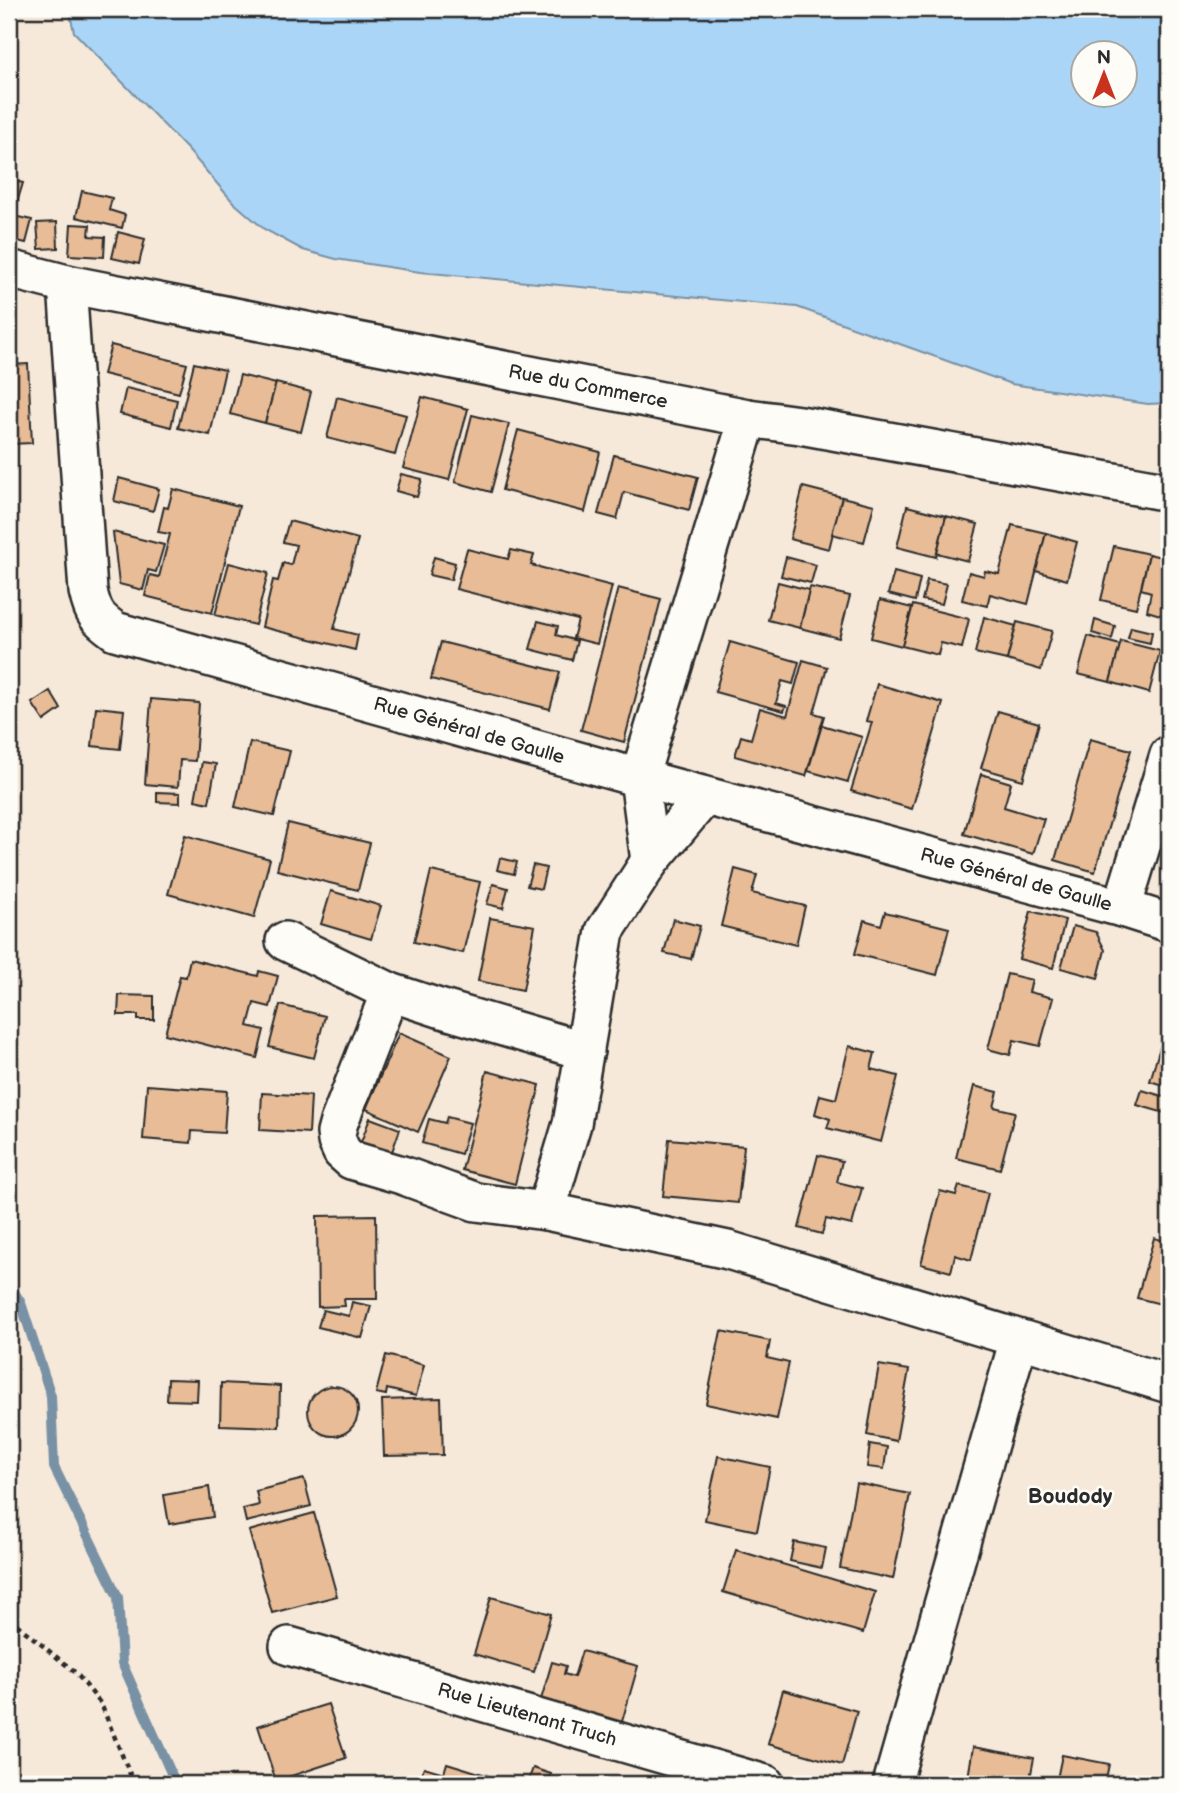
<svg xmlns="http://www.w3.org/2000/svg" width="1178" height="1793" font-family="'Balsamiq Sans',sans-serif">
<rect width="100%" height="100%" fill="#f6e9da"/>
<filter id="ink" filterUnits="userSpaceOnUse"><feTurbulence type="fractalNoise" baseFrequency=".0143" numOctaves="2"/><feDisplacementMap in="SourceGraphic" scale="14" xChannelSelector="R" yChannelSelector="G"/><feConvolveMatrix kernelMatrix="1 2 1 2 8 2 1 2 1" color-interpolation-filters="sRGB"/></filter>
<g filter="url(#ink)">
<path fill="#abd5f6" stroke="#7891a5" stroke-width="2" fill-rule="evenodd" d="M69,9H1169V403L1148,404L1011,384L797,307L420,272L336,259L303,250L264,229L233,202L188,150L74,32ZM1084,52H1126V94H1084Z"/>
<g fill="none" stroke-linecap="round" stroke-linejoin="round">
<path stroke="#7891a5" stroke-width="10" d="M9,1284L21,1303L51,1396L54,1467L118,1597L122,1663L176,1784"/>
</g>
<g fill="#e7bc97" stroke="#2b2b2b" stroke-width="2">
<path d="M11,180L23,183L16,206L9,203V188Z"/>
<path d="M82,191L112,198L109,210L125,215L122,228L76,217Z"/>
<path d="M9,215L32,220L26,243L9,239Z"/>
<path d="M57,222L58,248L39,249L37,223Z"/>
<path d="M71,224L90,225L89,236L105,237L104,257L69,255Z"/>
<path d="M118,232L145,239L139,264L112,258Z"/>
<path d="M111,345L187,364L179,393L103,374Z"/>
<path d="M194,363L225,370L210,435L178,428Z"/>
<path d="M28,364L32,443L9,444V365Z"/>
<path d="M240,375L276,384L265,423L230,414Z"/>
<path d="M276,383L311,392L301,432L265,423Z"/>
<path d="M126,388L177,400L171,427L120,414Z"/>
<path d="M337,397L406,415L395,455L327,438Z"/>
<path d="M422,397L468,409L449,480L403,468Z"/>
<path d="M472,415L509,424L491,492L455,482Z"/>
<path d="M518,430L600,452L585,512L502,490Z"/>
<path d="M614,455L698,477L689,510L624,492L617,519L598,514Z"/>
<path d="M401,474L422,479L417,497L396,491Z"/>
<path d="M119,478L159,489L153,511L114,501Z"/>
<path d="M803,487L842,497L829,549L790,539Z"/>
<path d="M173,489L239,506L212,613L145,596L150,575L159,577L170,534L158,532L164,507L168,508Z"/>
<path d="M842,497L874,505L864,542L832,534Z"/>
<path d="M907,506L946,516L936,557L897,547Z"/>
<path d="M946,516L978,524L968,561L937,553Z"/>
<path d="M289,521L358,539L334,629L358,635L355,650L262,627L273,580L278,581L283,563L291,565L296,545L283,542Z"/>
<path d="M1012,525L1046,533L1028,604L990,594L987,606L962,600L969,572L984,576L985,571L999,574Z"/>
<path d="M113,532L164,545L156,572L148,570L143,590L119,584Z"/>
<path d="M1046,533L1077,542L1067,580L1036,571Z"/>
<path d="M1114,546L1149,554L1136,608L1101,600Z"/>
<path d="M467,549L508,559L511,550L534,555L531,565L612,586L597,644L573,638L578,620L456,589Z"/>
<path d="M1149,554L1169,559V608L1167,617L1147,611L1151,592L1141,589Z"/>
<path d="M434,557L455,563L451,580L429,575Z"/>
<path d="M786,557L816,565L811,583L781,576Z"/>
<path d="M229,563L268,573L255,625L215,615Z"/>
<path d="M894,572L920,579L915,601L888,594Z"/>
<path d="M927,580L947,584L942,604L922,600Z"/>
<path d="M778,582L809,590L800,628L768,620Z"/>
<path d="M810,587L850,596L839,638L800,628Z"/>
<path d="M618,588L661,599L624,742L581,730Z"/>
<path d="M880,600L912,608L902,646L871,638Z"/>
<path d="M913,605L969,619L962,648L941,643L938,655L902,646Z"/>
<path d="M984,617L1016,626L1007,660L975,653Z"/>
<path d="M1095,620L1115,626L1112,639L1092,633Z"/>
<path d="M538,621L558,626L556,635L577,641L572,660L530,649Z"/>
<path d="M1017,622L1052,631L1041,670L1007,660Z"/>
<path d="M1131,627L1152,632L1150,643L1128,638Z"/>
<path d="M1088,636L1120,645L1110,682L1078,674Z"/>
<path d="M1121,641L1160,651L1149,693L1110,682Z"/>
<path d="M441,642L560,672L550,709L431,679Z"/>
<path d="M730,642L799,662L793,684L782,681L776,703L786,706L784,711L715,692Z"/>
<path d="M803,660L827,667L814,713L824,716L806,776L735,756L741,736L751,739L760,708L787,716Z"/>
<path d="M877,684L943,703L912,809L851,791L872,722L866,721Z"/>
<path d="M50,691L61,709L44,721L32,703Z"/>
<path d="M151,699L199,703L195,761L180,760L178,787L145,784Z"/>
<path d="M96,707L124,710L120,749L92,746Z"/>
<path d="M998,711L1039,723L1023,780L981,768Z"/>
<path d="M822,725L862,737L848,782L808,771Z"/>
<path d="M1090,739L1131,750L1095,872L1055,860Z"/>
<path d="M250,742L290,751L274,816L235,807Z"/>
<path d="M202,762L216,764L209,803L195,800Z"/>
<path d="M981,774L1011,783L1004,807L1044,819L1033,854L964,834Z"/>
<path d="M157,792L180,793V803L157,802Z"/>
<path d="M288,823L370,843L358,890L277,870Z"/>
<path d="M185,835L270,859L254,918L168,894Z"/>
<path d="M500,858L517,862L514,874L497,870Z"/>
<path d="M533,865L546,868L541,889L527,886Z"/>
<path d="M735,869L757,875L752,893L805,906L796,945L721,926Z"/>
<path d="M431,871L480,882L463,953L414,942Z"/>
<path d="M493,884L508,888L503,908L487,904Z"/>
<path d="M331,891L381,906L371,939L321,924Z"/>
<path d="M1031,911L1065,920L1053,968L1019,959Z"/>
<path d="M885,912L949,928L937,975L855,954L864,920L881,925Z"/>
<path d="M490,918L535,926L523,990L478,981Z"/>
<path d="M673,919L700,926L691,959L664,953Z"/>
<path d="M1073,926L1096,932L1105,950L1098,978L1061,968Z"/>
<path d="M190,959L258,976L259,971L278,976L270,1007L254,1003L248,1026L264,1030L257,1058L165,1034L180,976L186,977Z"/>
<path d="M1007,974L1032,980L1029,992L1053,998L1040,1046L1014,1040L1010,1055L988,1049Z"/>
<path d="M119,995L154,996V1020H138V1015H118Z"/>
<path d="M280,1005L325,1016L314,1058L269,1047Z"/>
<path d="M399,1033L451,1056L418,1132L366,1109Z"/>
<path d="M1163,1037L1169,1039V1087L1150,1081Z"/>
<path d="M849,1046L875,1053L871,1069L898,1076L881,1142L827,1128L830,1119L815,1114L820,1095L836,1099Z"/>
<path d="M487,1071L540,1085L515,1184L462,1170Z"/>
<path d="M147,1085L227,1091L224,1133L192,1131L191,1143L143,1139Z"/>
<path d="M974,1086L998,1092L994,1107L1015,1112L1000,1169L956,1158Z"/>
<path d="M1142,1090L1169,1098L1168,1114L1137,1105Z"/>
<path d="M262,1093L311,1096L309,1133L260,1130Z"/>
<path d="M447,1117L470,1123L461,1154L422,1143L429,1119L445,1123Z"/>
<path d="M370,1118L400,1129L389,1160L358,1150Z"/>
<path d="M669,1139L744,1146L738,1203L663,1196Z"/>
<path d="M818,1155L842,1161L837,1182L862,1188L852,1225L826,1219L822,1234L799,1228Z"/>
<path d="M959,1186L988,1193L971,1260L955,1255L951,1272L921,1264L940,1191L956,1195Z"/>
<path d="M376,1215L377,1299H344L345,1306L318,1307L317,1216Z"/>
<path d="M1154,1238L1169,1242V1306L1137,1298Z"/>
<path d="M352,1302L371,1306L362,1338L318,1327L323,1310L349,1316Z"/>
<path d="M721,1331L770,1341L767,1358L789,1363L777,1419L706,1404Z"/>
<path d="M386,1355L424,1365L416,1396L387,1389L386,1395L376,1393Z"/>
<path d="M879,1365L909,1370L896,1441L867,1435Z"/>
<path d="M168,1379L198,1380L197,1401L167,1400Z"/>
<path d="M221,1383L280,1386L279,1427L220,1425Z"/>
<circle cx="333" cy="1411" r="25"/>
<path d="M441,1398L443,1455L384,1456L382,1400Z"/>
<path d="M870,1444L887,1447L884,1469L867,1467Z"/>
<path d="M718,1456L770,1467L757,1531L705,1520Z"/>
<path d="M304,1479L311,1506L246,1522L243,1509L259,1505L256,1491Z"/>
<path d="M856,1483L910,1494L893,1579L840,1568Z"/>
<path d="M209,1487L213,1517L169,1524L164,1495Z"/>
<path d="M314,1513L337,1596L272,1613L249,1531Z"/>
<path d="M794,1542L826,1548L822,1568L790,1561Z"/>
<path d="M736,1550L875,1592L863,1633L723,1592Z"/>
<path d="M491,1597L551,1614L534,1672L474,1654Z"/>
<path d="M582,1651L638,1666L619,1732L538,1710L552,1662L566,1666L564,1674L574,1677Z"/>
<path d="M783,1690L857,1711L842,1765L768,1744Z"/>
<path d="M328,1704L346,1758L276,1781L258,1726Z"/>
<path d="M973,1747L1034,1758L1029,1784H967Z"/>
<path d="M1062,1755L1109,1764L1105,1784H1056Z"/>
<path d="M447,1763L515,1784H418L424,1767L444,1773Z"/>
<path d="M533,1768L551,1774L548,1784H527Z"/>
</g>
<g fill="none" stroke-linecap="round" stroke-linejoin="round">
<defs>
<g id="street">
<path d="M9,269L67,284L748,418L800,425L1169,492"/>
<path d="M67,284L88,591C93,614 97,618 115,631L639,778L1122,908L1169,923"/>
<path d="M650,861L639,778L748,418"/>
<path d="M1122,908L1169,755"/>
<path d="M285,941L390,992L439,1008L585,1051"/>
<path d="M390,992L339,1122L336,1133L337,1141L342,1152L351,1160L402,1175L476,1202L546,1211L728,1250L1169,1384"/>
<path d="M546,1211L572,1124L605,931L650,861L705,796"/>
<path d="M289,1646L765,1784"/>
<path d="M892,1784L1019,1339"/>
</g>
</defs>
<use href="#street" stroke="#2b2b2b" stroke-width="42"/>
<path stroke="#2b2b2b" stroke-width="4.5" stroke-dasharray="5 5" stroke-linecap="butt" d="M9,1618L76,1673L101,1704L134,1784"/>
<use href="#street" stroke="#fdfcf7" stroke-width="37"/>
</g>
</g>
<g text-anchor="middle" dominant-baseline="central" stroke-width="5" stroke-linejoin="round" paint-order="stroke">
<g font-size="19" fill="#2b2b2b" stroke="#fdfcf7">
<text transform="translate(588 387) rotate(11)">Rue du Commerce</text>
<text transform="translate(469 731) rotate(16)">Rue Général de Gaulle</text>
<text transform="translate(1016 880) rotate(15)">Rue Général de Gaulle</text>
<text transform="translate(527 1715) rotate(16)">Rue Lieutenant Truch</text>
</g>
<g font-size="21" font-weight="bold" fill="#2b2b2b" stroke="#fdfcf7">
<text x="1070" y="1496">Boudody</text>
</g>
</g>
<rect width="1178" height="1793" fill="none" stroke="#fdfcf7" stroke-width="35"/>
<rect x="18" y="18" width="1143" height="1758" fill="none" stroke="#2b2b2b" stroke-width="2.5" filter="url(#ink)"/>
<g transform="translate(1104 74)"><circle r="33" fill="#fdfcf7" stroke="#a9a8a5" stroke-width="2"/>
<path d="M0-5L12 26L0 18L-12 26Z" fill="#c8321e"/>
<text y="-10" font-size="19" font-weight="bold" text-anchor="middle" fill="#2b2b2b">N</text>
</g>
</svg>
